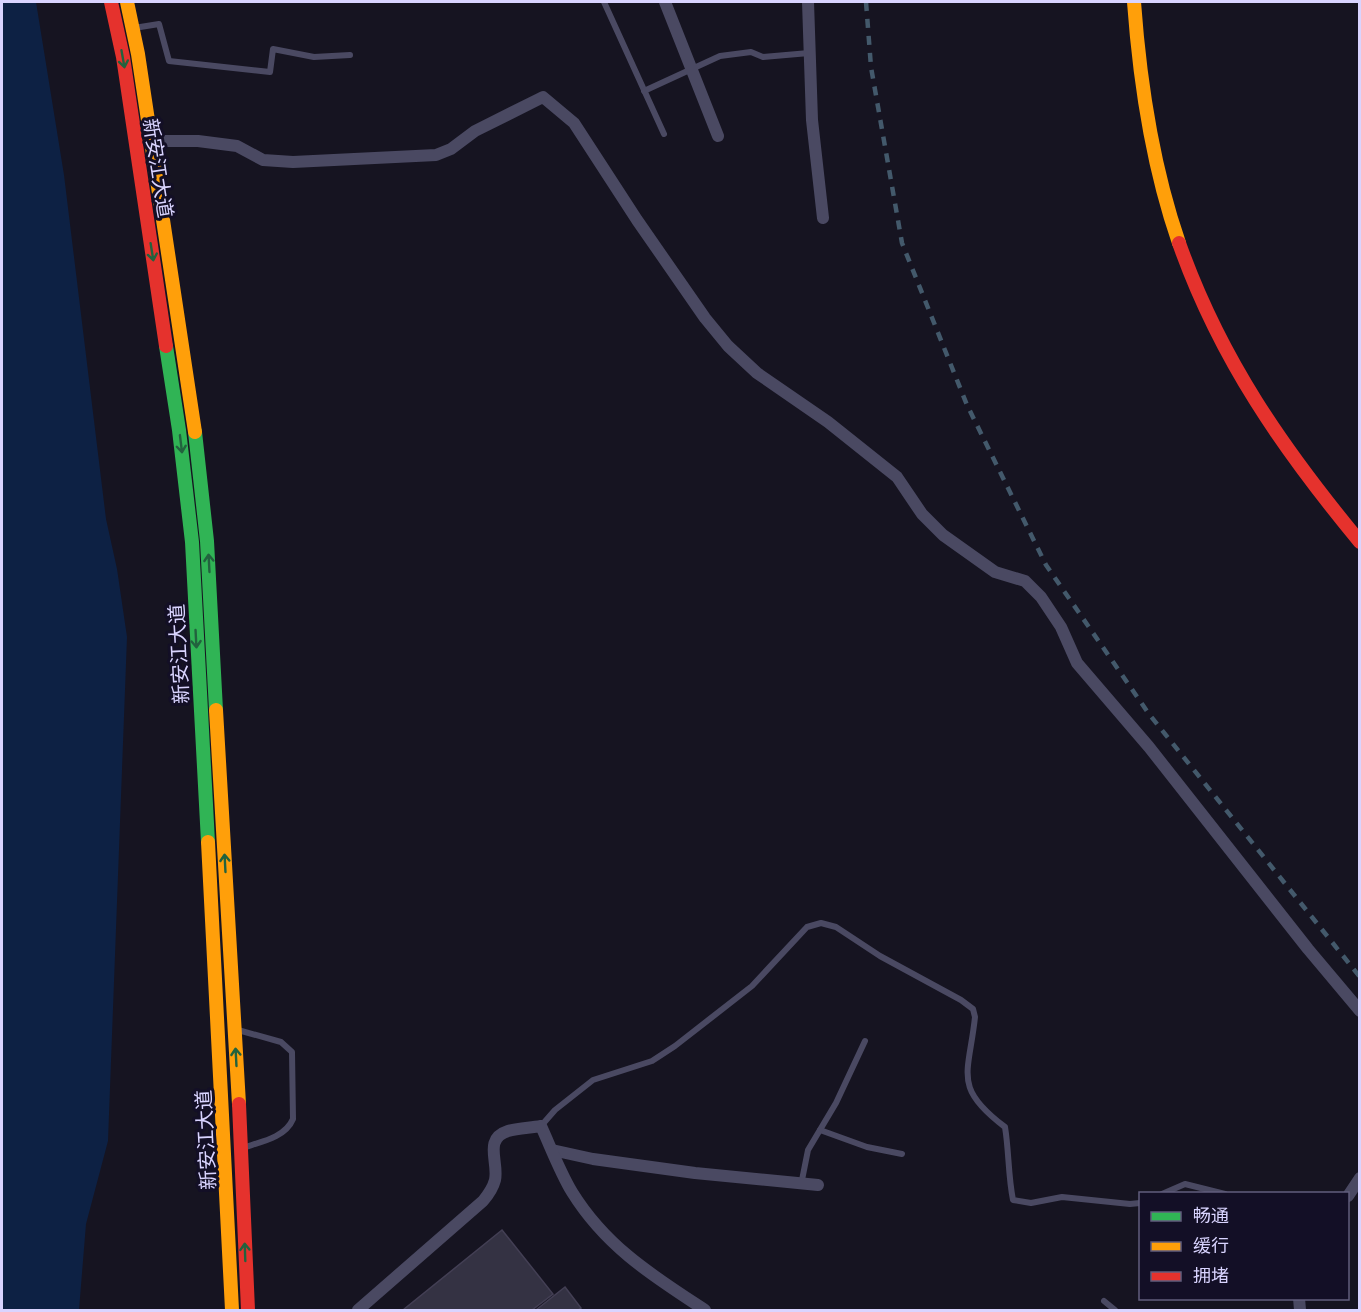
<svg xmlns="http://www.w3.org/2000/svg" width="1361" height="1312" font-family="Barlow,'Noto Sans SC',sans-serif">
<rect width="100%" height="100%" fill="#161421"/>
<path fill="#0d2144" d="M2,2H36L64,175L106,519L117,569L127,637L108,1141L86,1224L79,1310H2Z"/>
<g fill="#343243" stroke="#433f54" stroke-width="1.5">
<path d="M502,1230L553,1294L532,1310H403Z"/>
<path d="M565,1287L581,1308L578,1310H536Z"/>
</g>
<g fill="none" stroke-linecap="round" stroke-linejoin="round">
<g stroke="#4a4962" stroke-width="6">
<path d="M604,2L664,134"/>
<path d="M134,28L159,24L169,61L270,72L273,49L314,57L350,55"/>
<path d="M644,91L720,56L751,52L763,57L809,53"/>
<path d="M238,1030L281,1042L292,1052L293,1119C285,1138 260,1142 242,1148"/>
<path d="M541,1126L555,1110L593,1080L652,1061L675,1046L752,986L807,927L821,923L836,927L880,956L961,1000L973,1009L975,1017C969,1074 952,1087 1005,1127C1009,1151 1008,1175 1013,1200L1031,1203L1062,1197L1130,1204L1140,1203"/>
<path d="M820,1130L867,1147L902,1154"/>
<path d="M801,1185L808,1150L836,1103L865,1041"/>
<path d="M1162,1194L1185,1184L1225,1194"/>
<path d="M1104,1301L1115,1310"/>
</g>
<g stroke="#4a4962" stroke-width="12">
<path d="M665,2L718,136"/>
<path d="M808,2L812,120L823,218"/>
<path d="M151,141H198L237,146L263,160L293,162L436,155L451,149L475,131L543,97L574,123L637,220L705,318L728,346L757,373L828,422L897,477L922,514L943,535L995,572L1025,581L1041,597L1061,627L1077,663L1149,747L1308,949L1360,1011"/>
<path d="M552,1150L593,1159L695,1173L818,1185"/>
<path d="M1348,1196L1360,1178"/>
<path d="M1299,1298L1300,1310"/>
<path d="M358,1310L483,1201C488,1195 493,1188 495,1180C499,1162 483,1139 508,1131C518,1128 530,1128 541,1126C551,1148 560,1172 572,1192C606,1247 653,1276 705,1310"/>
</g>
<g stroke="#30b455" stroke-width="14">
<path d="M166,346L179,430L192,542L208,842"/>
<path d="M195,432L207,541L216,710"/>
</g>
<g stroke="#ff9f0a" stroke-width="14">
<path d="M127,2L138,54L195,432"/>
<path d="M1134,2C1140,85 1152,165 1179,243"/>
<path d="M216,710L239,1104"/>
<path d="M208,842L232,1310"/>
</g>
<g stroke="#e5322d" stroke-width="14">
<path d="M111,2L123,57L166,346"/>
<path d="M1179,243C1220,359 1283,449 1360,542"/>
<path d="M239,1104L248,1310"/>
</g>
<path stroke="#43596b" stroke-width="4.5" stroke-dasharray="9 8" stroke-linecap="butt" d="M866,2L871,67L902,243L967,405L1046,565L1149,714L1360,977"/>
</g>
<defs><path id="oneway-shaft" d="M-6 0H5M1.5-3L5.5 0L1.5 3" fill="none" stroke-width="1.6" stroke-linecap="round" stroke-linejoin="round" transform="scale(1.5)"/></defs>
<g stroke="#22623e">
<use href="#oneway-shaft" transform="translate(123 59) rotate(80)"/>
<use href="#oneway-shaft" transform="translate(152 252) rotate(81)"/>
<use href="#oneway-shaft" transform="translate(181 444) rotate(83)"/>
<use href="#oneway-shaft" transform="translate(209 563) rotate(-93)"/>
<use href="#oneway-shaft" transform="translate(196 639) rotate(87)"/>
<use href="#oneway-shaft" transform="translate(225 863) rotate(-93)"/>
<use href="#oneway-shaft" transform="translate(236 1057) rotate(-93)"/>
<use href="#oneway-shaft" transform="translate(245 1252) rotate(-92)"/>
</g>
<g text-anchor="middle" dominant-baseline="central" stroke-width="6" stroke-linejoin="round" paint-order="stroke">
<g font-size="20" fill="#d9d4ff" stroke="#130f26">
<text transform="translate(159 168) rotate(81)">新安江大道</text>
<text transform="translate(178 654) rotate(-93)">新安江大道</text>
<text transform="translate(205 1140) rotate(-93)">新安江大道</text>
</g>
</g>
<rect width="1361" height="1312" fill="none" stroke="#d9d4ff" stroke-width="6"/>
<rect x="1139" y="1192" width="210" height="108" fill="#130f26" stroke="#625e7d" stroke-width="1.5"/>
<rect x="1151" y="1212" width="30" height="9" fill="#30b455" stroke="#625e7d" stroke-width="1.5"/>
<text x="1193" y="1222" font-size="18" fill="#d9d4ff">畅通</text>
<rect x="1151" y="1242" width="30" height="9" fill="#ff9f0a" stroke="#625e7d" stroke-width="1.5"/>
<text x="1193" y="1252" font-size="18" fill="#d9d4ff">缓行</text>
<rect x="1151" y="1272" width="30" height="9" fill="#e5322d" stroke="#625e7d" stroke-width="1.5"/>
<text x="1193" y="1282" font-size="18" fill="#d9d4ff">拥堵</text>
</svg>
